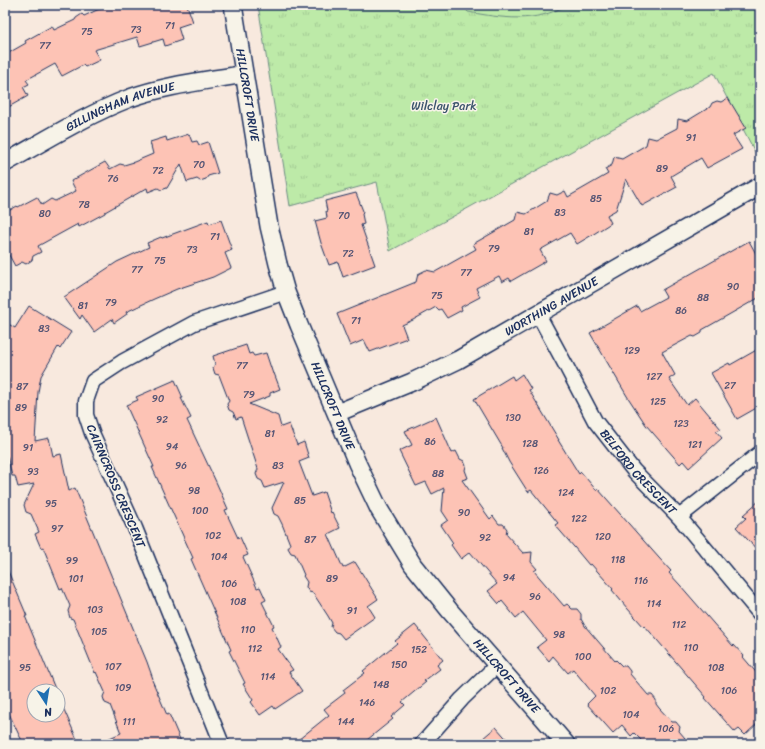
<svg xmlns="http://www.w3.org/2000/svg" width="765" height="749" font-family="Sriracha,sans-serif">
<defs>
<pattern id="park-tufts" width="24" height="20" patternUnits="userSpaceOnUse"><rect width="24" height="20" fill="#bdeaa8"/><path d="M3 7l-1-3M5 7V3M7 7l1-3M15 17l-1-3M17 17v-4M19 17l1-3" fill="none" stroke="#a2c993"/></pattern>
</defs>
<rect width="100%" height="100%" fill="#f8e9de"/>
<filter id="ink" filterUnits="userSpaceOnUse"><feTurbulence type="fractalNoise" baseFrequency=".025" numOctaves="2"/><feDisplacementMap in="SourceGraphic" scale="8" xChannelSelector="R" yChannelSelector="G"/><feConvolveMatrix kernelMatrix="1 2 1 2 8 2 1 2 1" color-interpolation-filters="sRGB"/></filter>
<g filter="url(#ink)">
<path fill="url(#park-tufts)" stroke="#6c8c83" d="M258,5H760V152L756,154L714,73L390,251L377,182L290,206Z"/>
<path fill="#bdeaa8" stroke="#6c8c83" d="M462,5H567C534,24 503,18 468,12Z"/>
<g fill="#fdc3b5" stroke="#1b2f5e">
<path d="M113,5H187L193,22L178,27L182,40L165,46L163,39L140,46L137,37L94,50L100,60L85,67L83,65L62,76L55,64L26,80L29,84L23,87L28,96L5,109V55L26,43L25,41L52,26L54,30L75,20L76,18L82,14L84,16L97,10Z"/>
<path d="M728,98L746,128L733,135L742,149L707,168L701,158L671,176L677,187L642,206L626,179L616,210L607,215L611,223L592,235L577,244L570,233L540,250L546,261L511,281L509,278L502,282L499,276L476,288L480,297L461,307L462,310L447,318L441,309L439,310L436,307L413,320L402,325L407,338L370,352L364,340L350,346L337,314L416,282L418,274L426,270L435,272L476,249L473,244L515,220L517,212L526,214L547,201L550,193L557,195L565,191L568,197L608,174L605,169L612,165L614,157L622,159L646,145L648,137L656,139L677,128L678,119L687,121L710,107L712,103L717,101L721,102Z"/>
<path d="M189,134L192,142L197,141L199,145L208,142L218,173L208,176L206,179L200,181L197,179L187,182L181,164L167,188L161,190L158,188L148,192L147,188L105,212V213L79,227L78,224L38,246L41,252L33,256L32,260L26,264L22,262L15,266L5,248V213L17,206L18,207L37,197L42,205L51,199L55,201L76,191L71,181L105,162L110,169L120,164L124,165L134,162L153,154L150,142L166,137L167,141Z"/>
<path d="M356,193L363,211L362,214L364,224L361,225L375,265L343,277L338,262L329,265L321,243L315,221L327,218L326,211H327L325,201Z"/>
<path d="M221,220L232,250L225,253L231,268L213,277L177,289L154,299L126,312L127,314L114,323L112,319L94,332L82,315L80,319L64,297L117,262L149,247L147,243L161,237L162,238L208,221L209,224Z"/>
<path d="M749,241L760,261V297L702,330V333L695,337L692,336L662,352L675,375L669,379L687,405L695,398L721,429L716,431L722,438L689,468L683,461L680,464L646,425L627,396L590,333L637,306L640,311L666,297L662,290Z"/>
<path d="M29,306L71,332L60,349L58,347L41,376L38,392L35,441L49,438L53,456L61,454L69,491L75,488L147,662L153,679L152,680L167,715L169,714L182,744H96L121,733L110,705L105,703L103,697L105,692L96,672L95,673L73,619L70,618L68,611L70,606L62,588L60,589L43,547L41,548L35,534L39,532L31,514L26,512L24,505L34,484L18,487L15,476H12L7,456H5V322L15,328Z"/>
<path d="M246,345L249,354L252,353L254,356L266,353L273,374L274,373L280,389L270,393V396L249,404L278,416L281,427L289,424L297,445L304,442L309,458L299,462L312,496L324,492L331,513L332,512L340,528L328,534L343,568L355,562L378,599L368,606L375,617L344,639L339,633L335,632L331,627L332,623L328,616L313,593L309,592L306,587L307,582L303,576L304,575L295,554L291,553L288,548L290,544L282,524L278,516L274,514L272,508L284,482L265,488L262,481L258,479L256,474L258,469L241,417L236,419L233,412L229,410L227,404L229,401L219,375L215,374L213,368L215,364L213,356Z"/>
<path d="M760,348V406L737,419L711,373L729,363L730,365Z"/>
<path d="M522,374L531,389L529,390L559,440H558L579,474L581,472L596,490L598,489L659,558L671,571L669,573L680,585L733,646L734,645L744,656L743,657L760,677V721L745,735L739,729L735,732L726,722L705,698L706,697L645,626L644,627L627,608L612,590L613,589L591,564L589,565L574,547L555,525L558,523L531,490L528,492L509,462L502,448H503L474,399L512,376L514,380Z"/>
<path d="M175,380L183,398H181L191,418L187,420L217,484L228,509L225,510L238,538L240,537L248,555L243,557L257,588L260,587L266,600L262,602L274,626L272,627L281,647L278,649L293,670L289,672L302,691L275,709L273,706L260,715L251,702L253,700L243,684L245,683L229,651L231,650L191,559L193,558L165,496L152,467H154L126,405L138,400L136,397Z"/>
<path d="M436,417L452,453L456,451L460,459L464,461L466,466L465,470L468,478L462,480L490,519L493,516L499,524H503L507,529L506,534L523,553L532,552L531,562L537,569L534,571L564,606L567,604L572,609H577L581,614V619L585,626L615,661L616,660L622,666H626L630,671V674L648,695H652L656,700V704L659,708L672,722H676L680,727L679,731L685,738L679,744H645L634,733L631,736L622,725L613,733L587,704L595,696L573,669L568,673L553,656L549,661L537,647L546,640L523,612L516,618L502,601L499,604L488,591L497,584L470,552L461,559L451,545L453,543L441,525L448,520L442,511L444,488L432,494L426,482L416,486L399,451L412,445L405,431Z"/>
<path d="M760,500V553L736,527L746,518L743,515Z"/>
<path d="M5,564L27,616H25L56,691H34V715H58V696L79,744H24L19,735L5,705Z"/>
<path d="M415,625L443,660L437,665L440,669L424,681L426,682L402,702L405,705L391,717L393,719L362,744H293L329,715L324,709L345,693L343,690L365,673L363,671L397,643L395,641Z"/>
<path d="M496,727L511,744H476Z"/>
</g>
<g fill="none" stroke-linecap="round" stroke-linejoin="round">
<defs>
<g id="minor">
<path id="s1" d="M538,314L564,362L595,421L634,471L679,517L760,614"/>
<path d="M679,517L760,453"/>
<path d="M222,744L135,528L92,433L86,415V401L93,381L122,362L194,323L286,292"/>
<path d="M422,744L462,699L497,665"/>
</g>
<g id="tertiary">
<path id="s2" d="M233,5L269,226L278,264L286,292L299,325L357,463L379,509L413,565L450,611L566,744"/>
<path id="s3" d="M5,163C46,140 86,115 130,98C166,85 206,81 244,74"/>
<path id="s4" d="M337,413L412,382L458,360L760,186"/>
</g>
</defs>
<use href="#minor" stroke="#1b2f5e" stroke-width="17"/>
<use href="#tertiary" stroke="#1b2f5e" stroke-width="20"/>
<use href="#minor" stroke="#f7f3e8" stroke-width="14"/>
<use href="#tertiary" stroke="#f7f3e8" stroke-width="17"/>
</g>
</g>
<g text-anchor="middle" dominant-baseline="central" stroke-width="3" stroke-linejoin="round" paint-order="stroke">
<g font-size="10" fill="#545474">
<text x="170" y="26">71</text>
<text x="136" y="30">73</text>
<text x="87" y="32">75</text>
<text x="45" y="46">77</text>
<text x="691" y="138">91</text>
<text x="199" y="165">70</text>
<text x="662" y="169">89</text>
<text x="158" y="171">72</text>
<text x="113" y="179">76</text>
<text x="596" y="199">85</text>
<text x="84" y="205">78</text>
<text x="560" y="213">83</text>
<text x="45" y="214">80</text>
<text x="344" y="216">70</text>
<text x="529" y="232">81</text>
<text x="215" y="237">71</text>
<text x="494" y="249">79</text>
<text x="192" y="250">73</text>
<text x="348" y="254">72</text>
<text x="160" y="261">75</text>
<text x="137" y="270">77</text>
<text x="466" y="273">77</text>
<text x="733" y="287">90</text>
<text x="437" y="296">75</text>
<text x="703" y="298">88</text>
<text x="111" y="303">79</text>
<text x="83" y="306">81</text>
<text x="681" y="311">86</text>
<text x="356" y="321">71</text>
<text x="44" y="329">83</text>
<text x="632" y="351">129</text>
<text x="242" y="366">77</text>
<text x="654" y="377">127</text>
<text x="730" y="386">27</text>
<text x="22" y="387">87</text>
<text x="249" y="395">79</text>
<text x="158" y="399">90</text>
<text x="658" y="402">125</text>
<text x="21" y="408">89</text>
<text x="513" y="418">130</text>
<text x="162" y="420">92</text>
<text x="681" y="424">123</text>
<text x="270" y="434">81</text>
<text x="430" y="442">86</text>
<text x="530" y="444">128</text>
<text x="695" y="445">121</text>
<text x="172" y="447">94</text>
<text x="28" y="448">91</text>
<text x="181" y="466">96</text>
<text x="278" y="466">83</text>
<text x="541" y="471">126</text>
<text x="33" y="472">93</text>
<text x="438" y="474">88</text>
<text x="194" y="491">98</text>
<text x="566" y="493">124</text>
<text x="300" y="501">85</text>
<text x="51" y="504">95</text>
<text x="200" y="511">100</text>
<text x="464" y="513">90</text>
<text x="579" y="519">122</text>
<text x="57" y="529">97</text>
<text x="213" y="536">102</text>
<text x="603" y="537">120</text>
<text x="485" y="538">92</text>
<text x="310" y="540">87</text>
<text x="219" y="557">104</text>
<text x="618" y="560">118</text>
<text x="72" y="561">99</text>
<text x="509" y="578">94</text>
<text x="76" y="579">101</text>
<text x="332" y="579">89</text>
<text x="641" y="581">116</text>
<text x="229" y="584">106</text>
<text x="535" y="597">96</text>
<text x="238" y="602">108</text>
<text x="654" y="604">114</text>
<text x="95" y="610">103</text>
<text x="352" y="611">91</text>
<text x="679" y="625">112</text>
<text x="248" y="630">110</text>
<text x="99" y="632">105</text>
<text x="559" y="635">98</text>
<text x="691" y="648">110</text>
<text x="255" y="649">112</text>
<text x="419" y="650">152</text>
<text x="583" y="657">100</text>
<text x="399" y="665">150</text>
<text x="113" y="667">107</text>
<text x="25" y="668">95</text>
<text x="716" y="668">108</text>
<text x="268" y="677">114</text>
<text x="381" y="685">148</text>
<text x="123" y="688">109</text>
<text x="608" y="691">102</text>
<text x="729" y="691">106</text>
<text x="367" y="703">146</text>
<text x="631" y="715">104</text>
<text x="129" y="722">111</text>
<text x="346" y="722">144</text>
<text x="666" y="729">106</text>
</g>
<g font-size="12" fill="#1b2f5e" stroke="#f7f3e8">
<text stroke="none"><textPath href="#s2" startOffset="91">HILLCROFT DRIVE</textPath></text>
<text stroke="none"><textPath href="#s3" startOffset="129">GILLINGHAM AVENUE</textPath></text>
<text stroke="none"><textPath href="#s4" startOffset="240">WORTHING AVENUE</textPath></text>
<text stroke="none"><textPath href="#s2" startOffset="415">HILLCROFT DRIVE</textPath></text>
<text stroke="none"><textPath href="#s1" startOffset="188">BELFORD CRESCENT</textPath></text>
<text transform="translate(116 486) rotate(67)">CAIRNCROSS CRESCENT</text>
<text stroke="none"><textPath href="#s2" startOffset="739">HILLCROFT DRIVE</textPath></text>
</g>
<g font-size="12" fill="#3b546d" stroke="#f7f3e8">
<text x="444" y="106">Wilclay Park</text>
</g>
</g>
<rect width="765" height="749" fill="none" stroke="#f7f3e8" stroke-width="20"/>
<rect x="10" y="10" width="745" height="729" fill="none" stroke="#1b2f5e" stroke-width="1.5" filter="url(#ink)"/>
<g transform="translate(46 703) rotate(168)"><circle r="19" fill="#f7f3e8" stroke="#9fa5b1"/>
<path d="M0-3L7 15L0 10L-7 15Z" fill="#1f6fb2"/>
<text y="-6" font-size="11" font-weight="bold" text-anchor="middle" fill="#1b2f5e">N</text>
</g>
</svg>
